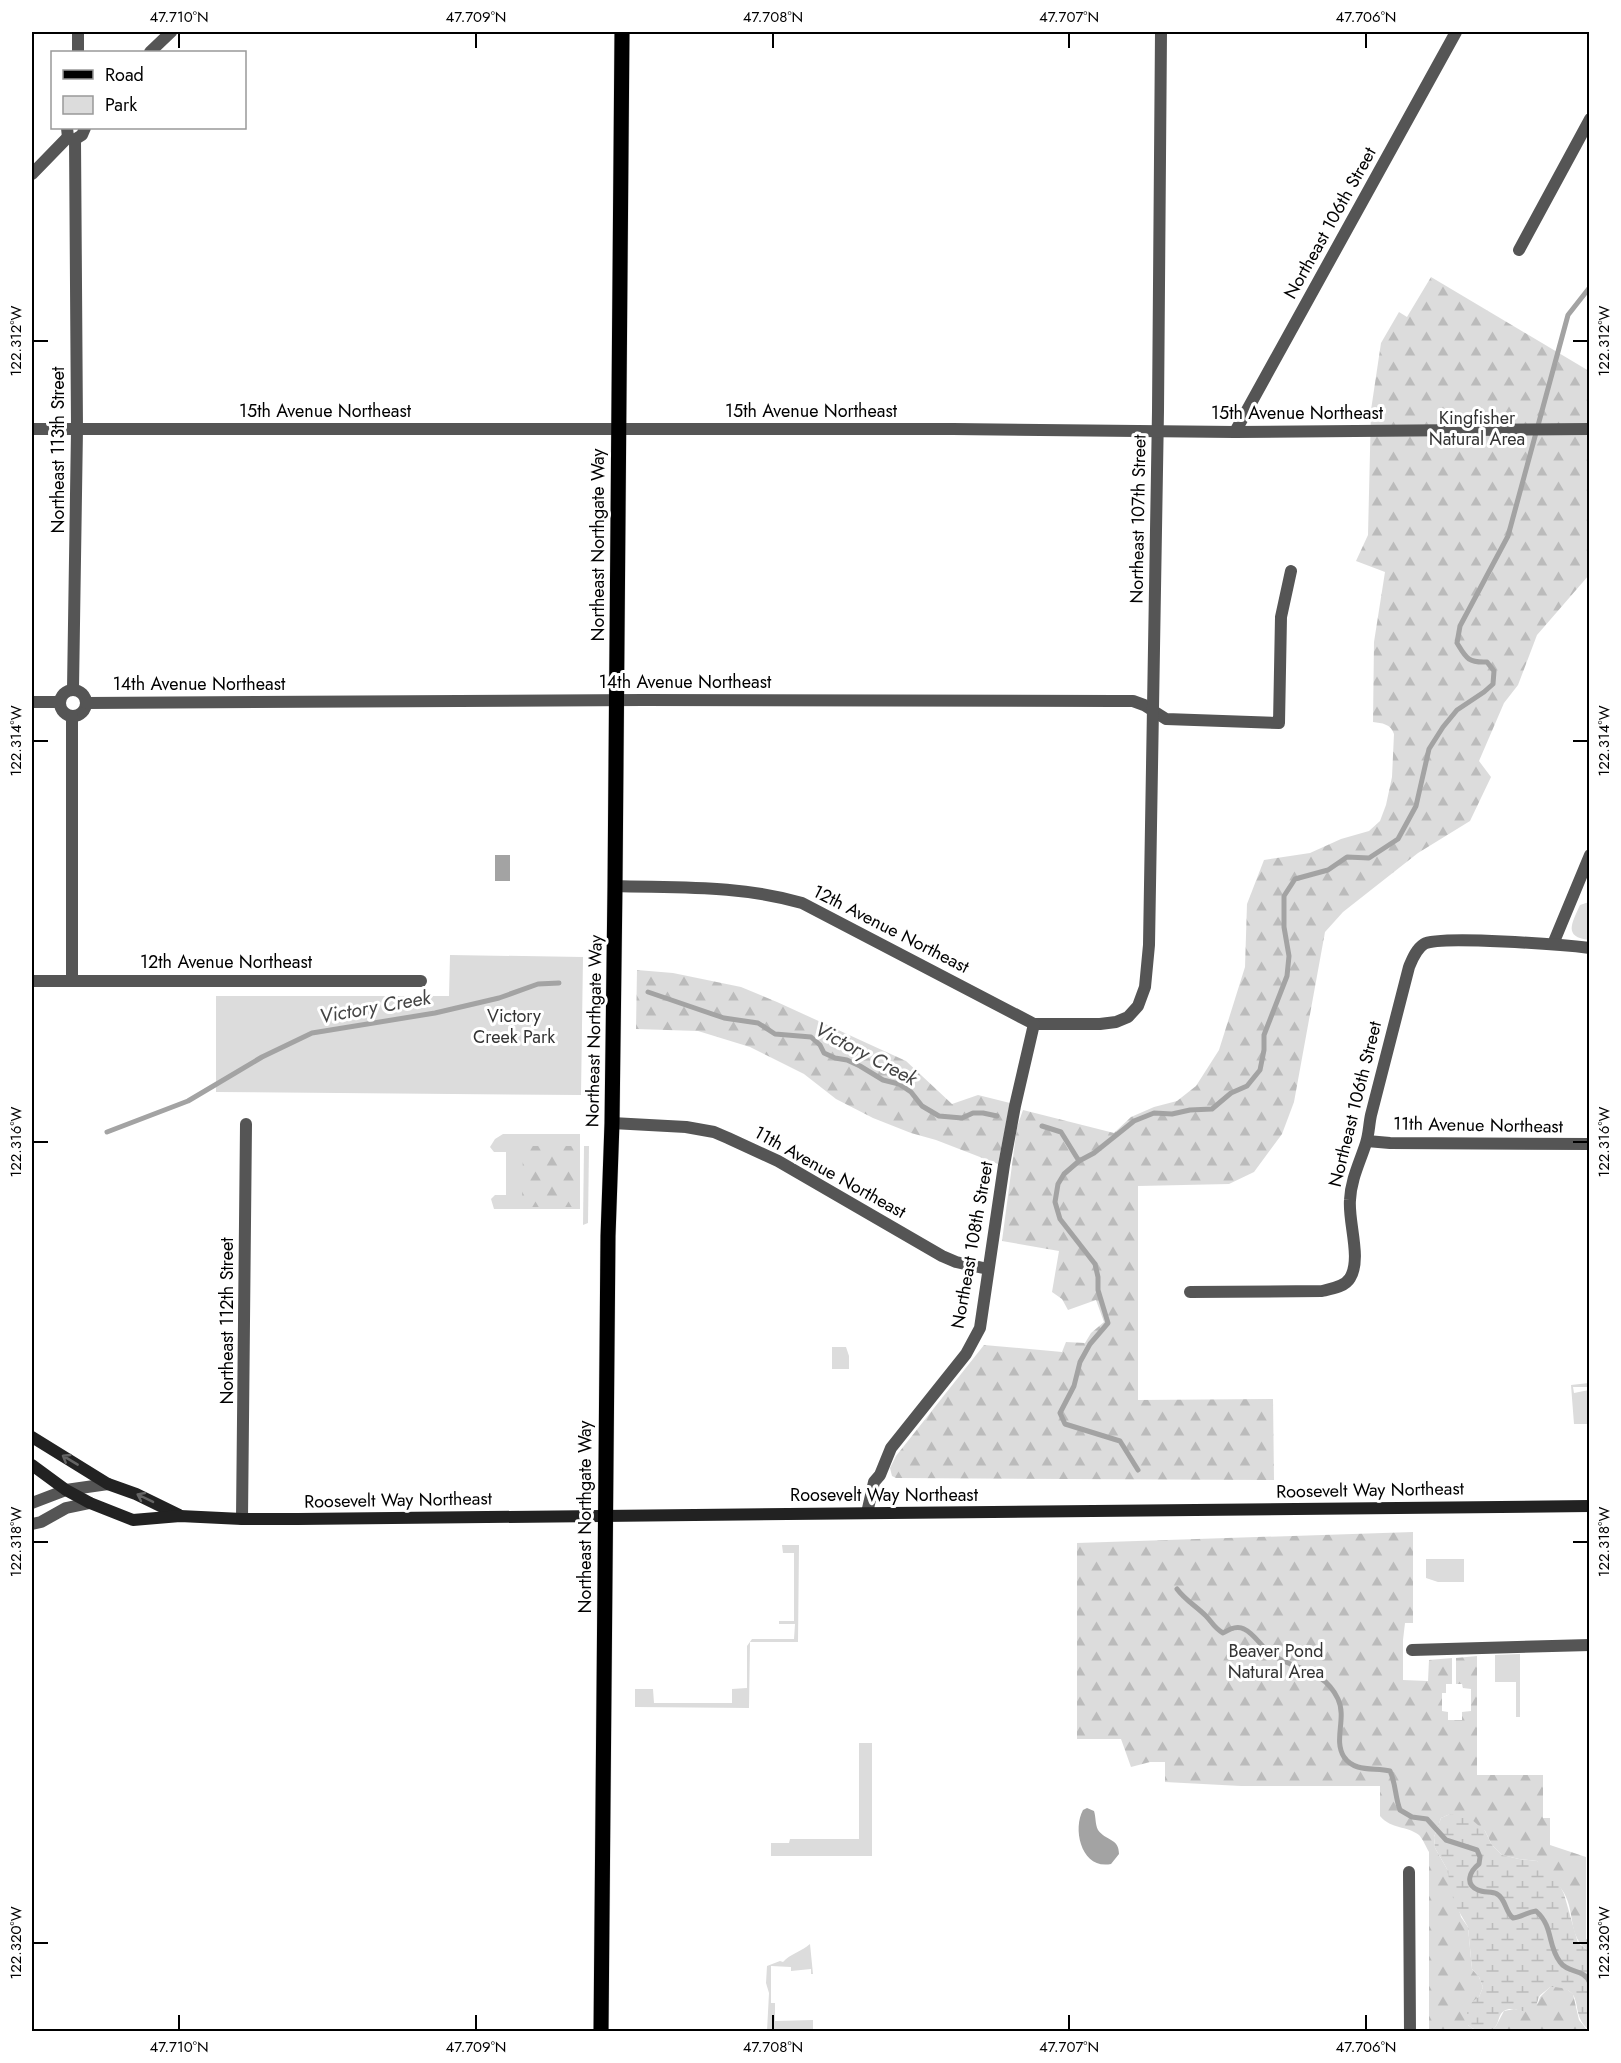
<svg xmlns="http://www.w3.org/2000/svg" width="1621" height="2063" font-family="Jost,sans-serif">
<defs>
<pattern id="forest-firs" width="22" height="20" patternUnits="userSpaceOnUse" patternTransform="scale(1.5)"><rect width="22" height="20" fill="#dcdcdc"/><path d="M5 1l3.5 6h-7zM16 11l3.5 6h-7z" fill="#bbb"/></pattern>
<pattern id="wetland-marsh" width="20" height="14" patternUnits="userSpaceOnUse" patternTransform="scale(1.5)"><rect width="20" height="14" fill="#dcdcdc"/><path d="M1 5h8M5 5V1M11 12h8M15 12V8" fill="none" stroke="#bbb"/></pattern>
</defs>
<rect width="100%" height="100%" fill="#fff"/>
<g fill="#dcdcdc">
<path d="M1589,902V940C1563,937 1572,923 1580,905Z"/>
<path d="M450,955L583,957L581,1095L216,1092V996H449Z"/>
<path d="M503,1134H580V1209H494L491,1199L495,1195H506V1152H494L490,1147L495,1139Z"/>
<path d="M584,1146H589L588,1223L583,1225Z"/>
<path d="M832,1347H846L849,1356V1369H832Z"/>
<path d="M1589,1383V1387H1573L1574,1393L1589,1390V1400L1588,1401L1589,1424H1574L1571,1385Z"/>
<path d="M782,1545H799L798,1642H750L749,1708L635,1707V1689H653L654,1703H732V1689L747,1688V1646L752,1639H794L795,1624H779V1621H794V1553H783Z"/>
<path d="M1426,1559H1464V1582H1438L1426,1578Z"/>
<path d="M1520,1654V1717H1516V1682H1495V1655Z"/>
<path d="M859,1743H872V1856H771V1843H789L790,1839H859Z"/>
<path d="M810,1944L813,1974H811V1969L791,1971V1967L771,1966V2003H775V2021L813,2020V2031H767L769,1993L766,1983L767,1966L780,1961L783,1962C790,1954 802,1951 810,1944Z"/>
</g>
<g fill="url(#forest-firs)">
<path d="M1431,277L1589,371V575L1537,635L1518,685L1504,703L1479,761L1491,777L1470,821L1418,853L1343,912L1325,932L1294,1102L1282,1134L1254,1172L1229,1184L1138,1186V1400L1273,1399L1274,1480L896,1478L892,1476L890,1468L896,1456L984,1345L1062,1352L1066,1342L1085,1343L1091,1333L1104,1322L1096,1300L1068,1310L1062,1299L1052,1292L1059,1251L1002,1241L1017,1127L1023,1110L1114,1133L1131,1117L1154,1107L1177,1101L1196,1086L1219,1050L1245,967L1247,904L1264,860L1310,853L1341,839L1369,831L1380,821L1386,805L1392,777L1394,734C1391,724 1382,723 1373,722L1374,642L1385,572L1356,561L1368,535L1371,410L1381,343L1399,312L1407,317Z"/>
<path d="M637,970L673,973L741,987L777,1002L906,1061L952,1104L978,1095L1010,1103L998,1164L936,1140L911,1133L873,1118L836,1099L804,1074L750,1047L698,1031L636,1029Z"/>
<path d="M523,1146H576L575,1207H522Z"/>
<path d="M1413,1532V1623H1405L1403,1640V1680L1428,1681L1429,1660L1452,1658V1684H1446V1693H1442V1711L1448,1712V1720H1462V1712L1471,1711V1689L1463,1688L1462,1684H1456V1658L1477,1656V1775H1543V1818H1550V1845L1586,1857V1939L1589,1940V1951C1567,1937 1576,1914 1564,1893C1558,1882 1545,1871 1537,1861L1519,1859L1502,1855L1492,1845L1485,1831L1450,1814L1441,1818L1434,1837L1435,1848L1447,1869L1461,1917L1468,1927L1472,1969L1479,1977L1483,1987L1468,2025L1476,2031H1429V1852C1426,1847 1423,1839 1419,1835C1406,1825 1392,1830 1380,1816V1786H1241L1165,1782V1762H1150L1131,1767L1121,1739H1077V1543Z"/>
<path d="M1550,1987H1564L1573,1994L1579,2020L1589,2032H1488L1496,2026L1504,2011L1514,2009L1525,2011L1538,2003L1540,1997Z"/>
</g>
<path fill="url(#wetland-marsh)" d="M1450,1814L1471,1819L1485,1831L1492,1845L1502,1855L1519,1859L1537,1861L1553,1872L1564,1894L1578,1943L1589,1951V2030C1567,2012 1589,1987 1550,1987C1547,1990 1541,1994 1539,1997C1537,2002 1537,2007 1532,2010C1524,2015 1513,2005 1504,2011C1499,2014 1499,2020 1497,2024C1490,2036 1476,2032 1468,2025C1466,2011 1466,2005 1479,1997L1483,1987L1479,1977L1472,1969L1468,1927L1454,1903L1447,1869L1435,1848L1434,1837L1441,1818Z"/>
<g fill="#a3a3a3">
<rect x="495" y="855" width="15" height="26"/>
<path d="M1087,1808L1094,1811C1096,1817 1095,1824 1098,1830C1106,1841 1119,1838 1119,1854L1111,1864C1082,1870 1072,1830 1083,1810Z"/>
</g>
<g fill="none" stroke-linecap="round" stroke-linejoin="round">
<g stroke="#a3a3a3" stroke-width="5">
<path d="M648,992L724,1018L758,1023L775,1034L811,1037L820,1045L824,1053L835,1058L847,1060L860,1066L883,1080L899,1084L911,1092L922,1106L939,1116L962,1118L973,1113H983L997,1116"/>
<path d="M1042,1126L1061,1132L1079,1161"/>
<path d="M107,1132L188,1101L262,1057L312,1033L435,1013L499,998L538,984L559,983"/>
<path d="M1138,1470L1120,1441L1065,1424L1060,1413L1074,1386L1080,1362L1090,1344L1108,1323L1098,1290V1277L1095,1264L1060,1219L1055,1202L1058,1184L1064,1174L1079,1161L1094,1153L1134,1121L1154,1113L1172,1114L1190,1110L1212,1109L1231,1093L1247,1086L1260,1070L1264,1050V1035L1287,976L1289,956L1284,927V896L1295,879L1328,870L1347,857L1369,858L1398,839L1416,806L1429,749L1443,727L1457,710L1484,692L1493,684L1494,671L1487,662C1468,663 1466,658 1457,643L1460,626L1508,536L1568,315L1590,287"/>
<path d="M1177,1589C1185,1600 1196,1606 1206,1616C1212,1622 1214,1628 1223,1633C1229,1629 1237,1625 1244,1629C1255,1634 1262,1648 1271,1654C1296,1671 1323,1668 1338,1699C1347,1718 1333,1740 1344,1757C1355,1773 1375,1767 1390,1771C1396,1784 1395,1797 1400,1810L1412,1817L1427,1819L1446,1840L1477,1850L1480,1857L1479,1864C1470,1871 1464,1884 1478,1890C1484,1893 1492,1891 1497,1894C1506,1899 1505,1912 1513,1918C1522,1917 1527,1912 1536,1911C1554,1927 1547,1945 1560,1962C1568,1974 1584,1968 1590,1983"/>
</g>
<defs>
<path id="primary" d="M601,2032L608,1236L612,1123L615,886L622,32"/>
</defs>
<use href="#primary" stroke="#dbdbdb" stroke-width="16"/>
<g stroke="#555" stroke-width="12">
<path d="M78,52V32"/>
<path d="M150,52L171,32"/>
<path d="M67,128L68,137L74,140L82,135L85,128"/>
<path d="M32,174L68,137"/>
<path d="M1519,250L1590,119"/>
<path d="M1235,432L1456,32"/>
<path d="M73,689L77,429L75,140"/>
<circle cx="73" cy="703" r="13"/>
<path d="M32,702H59"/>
<path d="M86,703L643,700L1117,701H1133L1144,705L1166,719L1279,723L1281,617L1291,571"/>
<path d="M615,886C679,888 740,885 802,903L1034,1024H1100L1116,1022L1128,1017L1138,1006L1145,987L1149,945L1158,411L1161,32"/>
<path d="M1553,944L1590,855"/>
<path d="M72,980V716"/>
<path d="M32,981H421"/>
<path d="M612,1123L686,1127L714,1132L728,1138L778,1161L942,1256L956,1262L988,1269"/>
<path d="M1367,1141L1390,1143L1590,1144"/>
<path d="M1190,1292L1322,1291C1331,1289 1345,1287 1350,1278C1362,1259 1348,1222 1350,1200C1351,1179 1360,1162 1366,1143C1369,1134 1369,1124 1371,1115L1409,967C1412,960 1416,949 1424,944C1439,935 1565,945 1590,948"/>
<path d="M867,1513L874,1482L880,1475L891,1448L966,1354L980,1328L1004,1165L1015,1106L1034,1024"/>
<path d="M242,1519L246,1124"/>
<path d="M1412,1650L1590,1645"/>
<path d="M1409,1872L1410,2032"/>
</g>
<g stroke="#555" stroke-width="12">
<path d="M32,429H953L1235,432L1590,429"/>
<path d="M32,1503L66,1490L108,1484"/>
<path d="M32,1524L41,1522L66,1508L90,1503"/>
</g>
<g stroke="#222" stroke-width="12">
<path d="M32,1437L108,1484L136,1494L179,1515"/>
<path d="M32,1465L66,1490L90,1503L133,1520L180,1516L242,1519H298L1590,1506"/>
</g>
<use href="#primary" stroke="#000" stroke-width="15"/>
</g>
<defs><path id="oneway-shaft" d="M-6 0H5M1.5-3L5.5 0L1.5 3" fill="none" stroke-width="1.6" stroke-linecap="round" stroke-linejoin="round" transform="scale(1.5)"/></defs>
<g stroke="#646464">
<use href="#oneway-shaft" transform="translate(70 1460) rotate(-149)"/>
<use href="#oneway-shaft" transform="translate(145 1498) rotate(-154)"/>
</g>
<path fill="none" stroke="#000" stroke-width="2" d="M179,33V48M476,33V48M773,33V48M1069,33V48M1366,33V48M33,341H48M1573,341H1588M33,741H48M1573,741H1588M33,1142H48M1573,1142H1588M33,1542H48M1573,1542H1588M33,1943H48M1573,1943H1588M179,2015V2030M476,2015V2030M773,2015V2030M1069,2015V2030M1366,2015V2030"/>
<g text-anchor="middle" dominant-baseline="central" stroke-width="6" stroke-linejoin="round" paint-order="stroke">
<g font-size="18" fill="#000" stroke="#fff">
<text transform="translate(1330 223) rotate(-61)">Northeast 106th Street</text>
<text x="325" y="411">15th Avenue Northeast</text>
<text x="811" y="411">15th Avenue Northeast</text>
<text x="1297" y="413">15th Avenue Northeast</text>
<text transform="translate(58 450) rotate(-90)">Northeast 113th Street</text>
<text transform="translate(1138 519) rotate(-89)">Northeast 107th Street</text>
<text transform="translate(598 545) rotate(-90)">Northeast Northgate Way</text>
<text x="685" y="682">14th Avenue Northeast</text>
<text x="199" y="684">14th Avenue Northeast</text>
<text transform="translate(891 929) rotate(27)">12th Avenue Northeast</text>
<text x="226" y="962">12th Avenue Northeast</text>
<text transform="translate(594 1031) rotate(-89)">Northeast Northgate Way</text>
<text transform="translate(1355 1104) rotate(-76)">Northeast 106th Street</text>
<text transform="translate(1478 1125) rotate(1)">11th Avenue Northeast</text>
<text transform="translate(830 1172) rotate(29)">11th Avenue Northeast</text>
<text transform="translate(972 1245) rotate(-80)">Northeast 108th Street</text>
<text transform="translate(227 1321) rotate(-90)">Northeast 112th Street</text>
<text transform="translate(1370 1490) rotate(-1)">Roosevelt Way Northeast</text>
<text x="884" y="1495">Roosevelt Way Northeast</text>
<text transform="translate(398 1500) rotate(-1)">Roosevelt Way Northeast</text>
<text transform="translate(585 1517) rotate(-90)">Northeast Northgate Way</text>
</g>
<g font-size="18" fill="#333" stroke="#fff">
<text x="1477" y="418">Kingfisher<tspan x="1477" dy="21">Natural Area</tspan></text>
<text x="514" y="1016">Victory<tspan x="514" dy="21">Creek Park</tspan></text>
<text x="1276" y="1651">Beaver Pond<tspan x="1276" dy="21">Natural Area</tspan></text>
</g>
<g font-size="20" font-style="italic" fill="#444" stroke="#fff">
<text transform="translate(375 1007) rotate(-10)">Victory Creek</text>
<text transform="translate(866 1054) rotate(28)">Victory Creek</text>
</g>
</g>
<rect width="1621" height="2063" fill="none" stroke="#ffffff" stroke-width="66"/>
<rect x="51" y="51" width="195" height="78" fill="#ffffff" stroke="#999999" stroke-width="1.5"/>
<rect x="63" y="70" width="30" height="9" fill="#000000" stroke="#999999" stroke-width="1.5"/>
<text x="105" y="81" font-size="18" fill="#000000">Road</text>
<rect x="63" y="96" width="30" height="18" fill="#dcdcdc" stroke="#999999" stroke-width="1.5"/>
<text x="105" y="111" font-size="18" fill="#000000">Park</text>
<rect x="33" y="33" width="1555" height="1997" fill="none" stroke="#000" stroke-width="2"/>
<g font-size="15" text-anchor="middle" fill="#000">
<text x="179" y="22">47.710°N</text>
<text x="476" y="22">47.709°N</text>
<text x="773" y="22">47.708°N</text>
<text x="1069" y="22">47.707°N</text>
<text x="1366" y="22">47.706°N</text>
<text transform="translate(1604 341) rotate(-90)" y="5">122.312°W</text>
<text transform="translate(16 341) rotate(-90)" y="5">122.312°W</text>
<text transform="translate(1604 741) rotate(-90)" y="5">122.314°W</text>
<text transform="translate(16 741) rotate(-90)" y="5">122.314°W</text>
<text transform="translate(1604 1142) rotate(-90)" y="5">122.316°W</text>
<text transform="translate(16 1142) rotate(-90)" y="5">122.316°W</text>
<text transform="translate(1604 1542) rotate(-90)" y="5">122.318°W</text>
<text transform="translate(16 1542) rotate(-90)" y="5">122.318°W</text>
<text transform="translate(1604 1943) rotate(-90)" y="5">122.320°W</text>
<text transform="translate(16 1943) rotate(-90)" y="5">122.320°W</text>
<text x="179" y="2052">47.710°N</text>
<text x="476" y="2052">47.709°N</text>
<text x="773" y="2052">47.708°N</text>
<text x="1069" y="2052">47.707°N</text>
<text x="1366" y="2052">47.706°N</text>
</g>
</svg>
